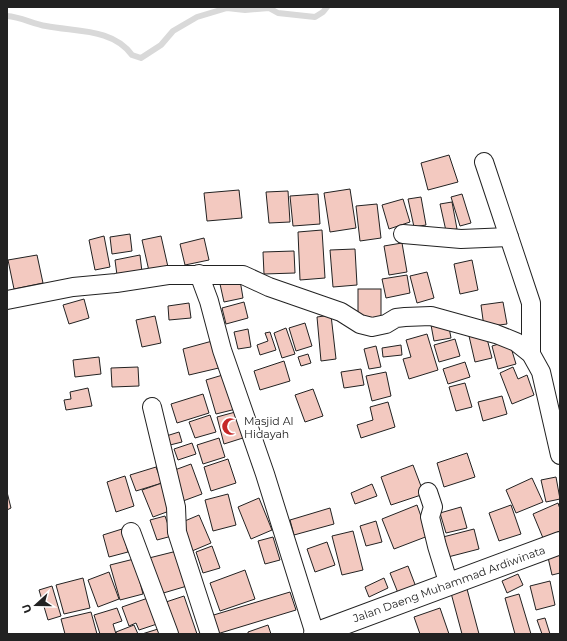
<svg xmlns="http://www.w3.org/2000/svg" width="567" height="641" font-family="Montserrat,sans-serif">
<rect width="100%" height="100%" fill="#fff"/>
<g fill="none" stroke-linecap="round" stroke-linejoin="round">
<path stroke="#d9d9d9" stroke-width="6" d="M7,16C21,17 33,24 46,26C75,32 113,28 132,55L141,58L161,45L173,31L197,17L227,8L245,10L269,8L278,13L315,17L323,12L327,7"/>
</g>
<g fill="#f3c9c0" stroke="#222">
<path d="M449,155L458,182L428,190L421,163Z"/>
<path d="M350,189L356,228L330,232L324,193Z"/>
<path d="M239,190L242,218L207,221L204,193Z"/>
<path d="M288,191L290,222L269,223L266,192Z"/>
<path d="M318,194L320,224L293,226L290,196Z"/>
<path d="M462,194L471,223L460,226L451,197Z"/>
<path d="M421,197L426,225L414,227L408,199Z"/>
<path d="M403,199L410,222L389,229L382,205Z"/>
<path d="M452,202L457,229L446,231L440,204Z"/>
<path d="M377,204L381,238L360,241L356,206Z"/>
<path d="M322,230L325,278L300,280L298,232Z"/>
<path d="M130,234L132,251L112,254L110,237Z"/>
<path d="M104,236L110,267L95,270L89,240Z"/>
<path d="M161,236L168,267L149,271L142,240Z"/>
<path d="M204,238L209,260L185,265L180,244Z"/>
<path d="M402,243L407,272L389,275L384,246Z"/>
<path d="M355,249L357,285L333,287L330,250Z"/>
<path d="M294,251L295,273L264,274L263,252Z"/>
<path d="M37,255L43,283L14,289L8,260Z"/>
<path d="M140,255L142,272L117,275L115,260Z"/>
<path d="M472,260L478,290L460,294L454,264Z"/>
<path d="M427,272L434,298L417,303L410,276Z"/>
<path d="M407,275L410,293L386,298L382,279Z"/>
<path d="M240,280L243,298L224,302L220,284Z"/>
<rect x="358" y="289" width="23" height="30"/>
<path d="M84,299L89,318L69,324L63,305Z"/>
<path d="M244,302L248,318L226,324L222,308Z"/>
<path d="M503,302L507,324L484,327L481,305Z"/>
<path d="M189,303L191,318L169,320L168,306Z"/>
<path d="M331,315L336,359L321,361L317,317Z"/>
<path d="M155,316L161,343L142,347L136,320Z"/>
<path d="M448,322L451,338L434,341L431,325Z"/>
<path d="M305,323L312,346L296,351L289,328Z"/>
<path d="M286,328L295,354L282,358L274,333Z"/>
<path d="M248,329L251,347L238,349L234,332Z"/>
<path d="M485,331L492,358L475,362L469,336Z"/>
<path d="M270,332L276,350L260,355L257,345L268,341L265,333Z"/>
<path d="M427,334L438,370L409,379L403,359L411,357L406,340Z"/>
<path d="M455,339L460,356L439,362L434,345Z"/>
<path d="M216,340L223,367L189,375L183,349Z"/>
<path d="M509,341L516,364L498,369L492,346Z"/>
<path d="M401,345L402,355L383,357L382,348Z"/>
<path d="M376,346L381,367L369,369L364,349Z"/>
<path d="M308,354L311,363L301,366L298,357Z"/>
<path d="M99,357L101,374L75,377L73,360Z"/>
<path d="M284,361L290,381L260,390L254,371Z"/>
<path d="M465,362L470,377L448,384L443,369Z"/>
<path d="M138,367L139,386L112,387L111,368Z"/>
<path d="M513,367L518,379L527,375L534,395L512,404L500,373Z"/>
<path d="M361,369L364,385L344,388L341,372Z"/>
<path d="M386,372L391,396L372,401L366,376Z"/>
<path d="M226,374L236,409L216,414L206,380Z"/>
<path d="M465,383L472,407L456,411L449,387Z"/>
<path d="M88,388L92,406L66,410L64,400L71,399L70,392Z"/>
<path d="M313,389L323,416L305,422L295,395Z"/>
<path d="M203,394L209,413L177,423L171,404Z"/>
<path d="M502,396L507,414L483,421L478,402Z"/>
<path d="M388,402L395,427L361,438L357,425L373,420L370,407Z"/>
<path d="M239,411L246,437L224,444L217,417Z"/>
<path d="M210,415L216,432L195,438L189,422Z"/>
<path d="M179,432L182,442L166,446L163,437Z"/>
<path d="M219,438L225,457L203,464L197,445Z"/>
<path d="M192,443L196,454L178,460L174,449Z"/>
<path d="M467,453L475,477L444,487L437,463Z"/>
<path d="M228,459L236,483L211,491L204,467Z"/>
<path d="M191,464L202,494L183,501L172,471Z"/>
<path d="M413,465L424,494L391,505L381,477Z"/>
<path d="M156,467L162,483L136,491L130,475Z"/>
<path d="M125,476L134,506L116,512L107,482Z"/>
<path d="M556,477L560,499L546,502L541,480Z"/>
<path d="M532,478L543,502L516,513L506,490Z"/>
<path d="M162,483L172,510L153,517L142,490Z"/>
<path d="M372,484L377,496L355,504L351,493Z"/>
<path d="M7,492L11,508L7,510Z"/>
<path d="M228,494L236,525L213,531L205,500Z"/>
<path d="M259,498L272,530L251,539L238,507Z"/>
<path d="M558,503L560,509V531L543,538L533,514Z"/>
<path d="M417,505L428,536L394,549L382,519Z"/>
<path d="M511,505L521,534L499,541L489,513Z"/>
<path d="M461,507L467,528L446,533L440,513Z"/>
<path d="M330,508L334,524L294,535L290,520Z"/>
<path d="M199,515L211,543L192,551L180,523Z"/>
<path d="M165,516L172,536L157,540L150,520Z"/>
<path d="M376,521L382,542L366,546L360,526Z"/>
<path d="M122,529L128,552L109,557L103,535Z"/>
<path d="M474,529L479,549L448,557L443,537Z"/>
<path d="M353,531L363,570L342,575L332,536Z"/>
<path d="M273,537L280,560L265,564L258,541Z"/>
<path d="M327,542L335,565L315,572L307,549Z"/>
<path d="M212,546L220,568L203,573L196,552Z"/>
<path d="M560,550V573L552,575L547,553Z"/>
<path d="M177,551L187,586L160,594L149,558Z"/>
<path d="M134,559L143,594L120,600L110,565Z"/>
<path d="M408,566L416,587L398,593L390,573Z"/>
<path d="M245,570L255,599L220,611L210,583Z"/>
<path d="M109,572L119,599L98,607L88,580Z"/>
<path d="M518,574L523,585L507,593L502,581Z"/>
<path d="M83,578L90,608L64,614L56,585Z"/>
<path d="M384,578L388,588L369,597L365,587Z"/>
<path d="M550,581L555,605L536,610L530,586Z"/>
<path d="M52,586L61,616L48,620L39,590Z"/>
<path d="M467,589L479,634H462L451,593Z"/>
<path d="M290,592L296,610L217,634L207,617Z"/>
<path d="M519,594L531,634H515L505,598Z"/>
<path d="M184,596L197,634H177L166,602Z"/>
<path d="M148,598L157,624L139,630L136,623L129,626L122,607Z"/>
<path d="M117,608L122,621L113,624L116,634H100L94,615Z"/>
<path d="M440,608L449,634H420L414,617Z"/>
<path d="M91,612L97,634H65L61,619Z"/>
<path d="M545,618L550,634H542L537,620Z"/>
<path d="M134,625L138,634H117L116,632Z"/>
<path d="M268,625L271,634H248V632Z"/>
<path d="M158,629L160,634H142Z"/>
</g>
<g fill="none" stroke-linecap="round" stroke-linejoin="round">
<defs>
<g id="street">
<path d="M484,162L531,303V354"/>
<path d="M403,234L461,239L509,237"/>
<path d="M199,274L209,301L222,350L265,474L315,634"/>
<path d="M7,300L73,287L116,283L168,275H243L269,287L341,312L360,324L372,327L386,324L396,318L405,317L431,316L496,334L516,342L531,354L541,372L560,455"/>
<path d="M152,407L176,507L177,532L210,634"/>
<path d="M428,492L433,507L430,517L437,546L449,585"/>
<path d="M131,532L169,634"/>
</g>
<path id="secondary" d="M315,634L560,543"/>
</defs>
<use href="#street" stroke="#222" stroke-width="20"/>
<use href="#secondary" stroke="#222" stroke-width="24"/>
<use href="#street" stroke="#fff" stroke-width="18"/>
<use href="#secondary" stroke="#fff" stroke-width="22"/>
</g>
<defs>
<symbol id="mosque-bare" viewBox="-9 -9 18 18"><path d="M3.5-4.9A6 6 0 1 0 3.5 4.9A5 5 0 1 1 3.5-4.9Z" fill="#c62828" stroke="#fff" stroke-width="2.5" paint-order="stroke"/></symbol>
</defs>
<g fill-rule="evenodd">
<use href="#mosque-bare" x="218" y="414" width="25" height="25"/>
</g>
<g text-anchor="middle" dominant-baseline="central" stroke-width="3" stroke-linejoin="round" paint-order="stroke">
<g font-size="11" fill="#222" stroke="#fff" text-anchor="start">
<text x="244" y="421">Masjid Al<tspan x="244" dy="13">Hidayah</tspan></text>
</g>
<g font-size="11" fill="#222" stroke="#fff">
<text transform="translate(449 584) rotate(-20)">Jalan Daeng Muhammad Ardiwinata</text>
</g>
</g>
<rect width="567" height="641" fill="none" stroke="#222222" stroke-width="16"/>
<g transform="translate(36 605) rotate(249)" stroke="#ffffff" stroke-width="3" paint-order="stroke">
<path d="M0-3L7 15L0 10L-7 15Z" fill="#222222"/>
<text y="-6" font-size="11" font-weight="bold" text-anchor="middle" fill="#222222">U</text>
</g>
</svg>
